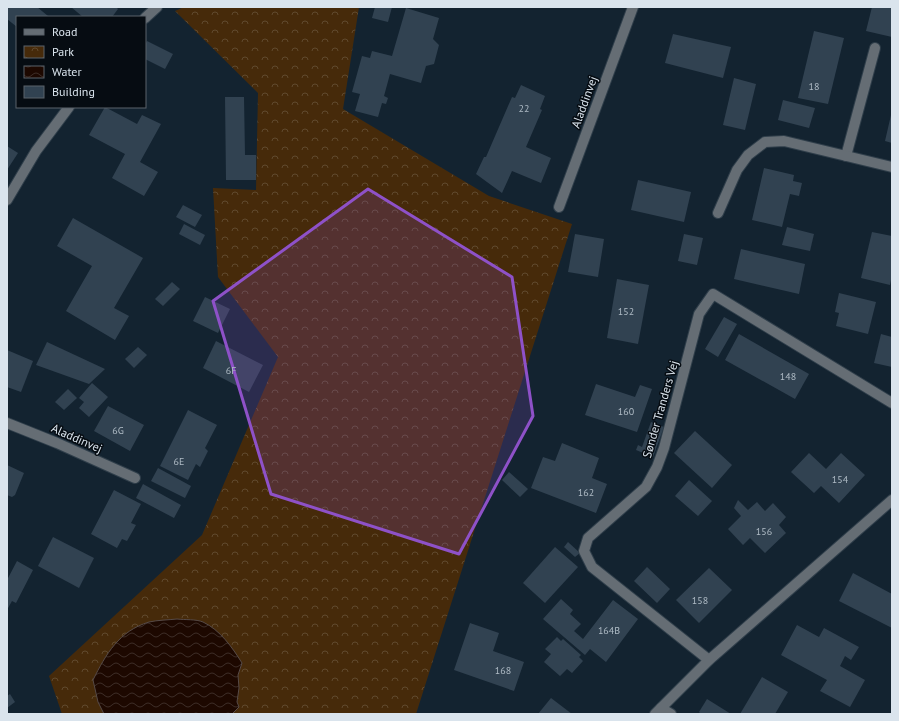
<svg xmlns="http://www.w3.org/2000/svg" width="899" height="721" font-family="'PT Sans',sans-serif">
<defs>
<pattern id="park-crowns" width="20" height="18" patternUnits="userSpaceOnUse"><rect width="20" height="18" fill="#462a0a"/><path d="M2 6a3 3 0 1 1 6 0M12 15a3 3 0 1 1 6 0" fill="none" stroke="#60492e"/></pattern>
<pattern id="water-waves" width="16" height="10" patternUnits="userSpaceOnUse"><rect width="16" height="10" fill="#1d0800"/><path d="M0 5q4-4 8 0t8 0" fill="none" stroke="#3d2c26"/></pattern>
</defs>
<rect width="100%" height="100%" fill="#132330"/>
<path fill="url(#park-crowns)" d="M184,7H359L343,109L489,196L572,224L416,714H62L49,676L202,535L278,357L218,277L213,188L256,190L258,93L175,11Z"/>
<path fill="url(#water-waves)" stroke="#564a47" d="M177,619C185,620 196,619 203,622C220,630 232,647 242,663L238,675L239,688L237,702L239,707L232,714H104L98,702L93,680C106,654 119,631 149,622C158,620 168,620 177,619Z"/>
<g fill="#314251">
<path d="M7,7H37L48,16L17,17V27L7,19Z"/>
<path d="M71,7H116L118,9L112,17H83Z"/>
<path d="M375,7H392L388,22L372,18Z"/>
<path d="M872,7H892V37L866,31Z"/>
<path d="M406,8L439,18L433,39L439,45L434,64L426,66L421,83L390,74L384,96L388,98L386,104L382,103L378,117L355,111L360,94L352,92L362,56L370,58L372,51L392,56Z"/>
<path d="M814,31L844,38L828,104L798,98Z"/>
<path d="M673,34L731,47L723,78L665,63Z"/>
<path d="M147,41L173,54L165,69L145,59V45Z"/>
<path d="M734,78L756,84L745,130L723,125Z"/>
<path d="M521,85L545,96L540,109L542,110L526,147L551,158L541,183L512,171L502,193L476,174L484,157H486L512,97L515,98Z"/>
<path d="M225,97H244L245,155H256V180H226Z"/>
<path d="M783,100L815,108L809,128L778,120Z"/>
<path d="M105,107L137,124L142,115L161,124L140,162L158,172L144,196L112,178L125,154L89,135Z"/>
<path d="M891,115H892V143L885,141Z"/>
<path d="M7,146L18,153L7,170Z"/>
<path d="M764,168L794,175L793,181L802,183L799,196L790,194L782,227L752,220Z"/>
<path d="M638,180L691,192L684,222L631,210Z"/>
<path d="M183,205L202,215L195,227L176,217Z"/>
<path d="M73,218L143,258L114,308L129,316L115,340L66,311L92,266L57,246Z"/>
<path d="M184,224L205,235L200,245L179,234Z"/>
<path d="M787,227L814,234L810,251L782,245Z"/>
<path d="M872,232L892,236V275L890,285L861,278Z"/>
<path d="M575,234L604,239L598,277L568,272Z"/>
<path d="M684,234L703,238L697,265L678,261Z"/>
<path d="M741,249L805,264L799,294L734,279Z"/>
<path d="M617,279L649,285L638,344L607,338Z"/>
<path d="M172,282L180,289L163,306L155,299Z"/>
<path d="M839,293L876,302L868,334L836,326L839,313L835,312Z"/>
<path d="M205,297L230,309L218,333L193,321Z"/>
<path d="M724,317L737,324L718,357L705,349Z"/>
<path d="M739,334L809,374L795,399L725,360Z"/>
<path d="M881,334L892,337V367L874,363Z"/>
<path d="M216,341L263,365L249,392L203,368Z"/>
<path d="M47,342L105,369L89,384L36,365Z"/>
<path d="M138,347L147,355L134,368L125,359Z"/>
<path d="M7,350L33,361L21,392L7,387Z"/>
<path d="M92,383L108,397L89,417L79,408L84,402L79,398Z"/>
<path d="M596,384L635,397L640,385L652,389L637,432L585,415Z"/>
<path d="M68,389L77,398L64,410L55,402Z"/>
<path d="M108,406L144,425L130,451L94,431Z"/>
<path d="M188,410L217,425L205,448L208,451L200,467L196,464L188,480L160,466Z"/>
<path d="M651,422L664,427L653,457L636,450L638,445L642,447Z"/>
<path d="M695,431L732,465L712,488L674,453Z"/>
<path d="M562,443L599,458L592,478L607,484L596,513L531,488L543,457L555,461Z"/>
<path d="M809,453L826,469L841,453L865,475L839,503L821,486L814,493L791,472Z"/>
<path d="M7,465L24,473L15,495L12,497L7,495Z"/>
<path d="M158,468L191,486L185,498L151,481Z"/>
<path d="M509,472L528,489L520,497L502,480Z"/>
<path d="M689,480L712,501L698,516L675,496Z"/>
<path d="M143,484L181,505L174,518L136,498Z"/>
<path d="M114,490L141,504L131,523L136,525L127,541L122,539L117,548L91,534Z"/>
<path d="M738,500L748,510L757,502L765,511L773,503L786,517L779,525L786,533L765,553L750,538L743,545L728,529L741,516L734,508Z"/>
<path d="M53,537L94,558L79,588L38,566Z"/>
<path d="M568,542L580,553L575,557L564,547Z"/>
<path d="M555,547L578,567L545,603L523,583Z"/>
<path d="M17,561L33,570L16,603L12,601L7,610V580Z"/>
<path d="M647,567L670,589L657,603L634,581Z"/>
<path d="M709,568L732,590L699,623L676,600Z"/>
<path d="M853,573L892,594V628L839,601Z"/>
<path d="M561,599L573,610L570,614L581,624L574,631L583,639L613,600L638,619L606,662L590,649L585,655L543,619Z"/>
<path d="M470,623L499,633L493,651L524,662L514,691L454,670Z"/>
<path d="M797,625L819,637L824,628L859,647L851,660L845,656L840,666L865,680L850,707L820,691L827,680L781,655Z"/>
<path d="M557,637L561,641L563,639L581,655L579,657L583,661L572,673L567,669L560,676L544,662L551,654L545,649Z"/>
<path d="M762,677L788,692L775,714H740Z"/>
<path d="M10,694L15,702L7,708V696Z"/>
<path d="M551,698L572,714H538Z"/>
<path d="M707,699L731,714H701L699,712Z"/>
</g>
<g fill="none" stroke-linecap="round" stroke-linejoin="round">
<defs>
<g id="minor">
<path d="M145,18L157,7"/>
<path d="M846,156L875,48"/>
<path d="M7,200L36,151L69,107"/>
<path d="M559,207L633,7"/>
<path d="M718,213L737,170L748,155L765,142L784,141L892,167"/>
<path d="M7,423L57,443L135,478"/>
<path d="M709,660L592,567L584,551L588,538L646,487L657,467L664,448L699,314L713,294L892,403"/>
<path d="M661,708L671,714"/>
<path d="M655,714L709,660L892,500"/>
</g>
</defs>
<use href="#minor" stroke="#2f3e4a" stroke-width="12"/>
<use href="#minor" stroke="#656d74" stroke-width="10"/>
</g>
<path fill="#8e51c8" fill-opacity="0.2" stroke="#8e51c8" stroke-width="3" stroke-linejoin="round" d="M368,189L512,277L533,416L459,554L271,494L213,301Z"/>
<g text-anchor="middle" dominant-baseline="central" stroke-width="3" stroke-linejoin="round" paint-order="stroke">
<g font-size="10" fill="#b0bcc6">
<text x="814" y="86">18</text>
<text x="524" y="108">22</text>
<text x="626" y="311">152</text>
<text x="231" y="370">6F</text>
<text x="788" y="376">148</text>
<text x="626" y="411">160</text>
<text x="118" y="430">6G</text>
<text x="179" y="461">6E</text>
<text x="840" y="479">154</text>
<text x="586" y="492">162</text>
<text x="764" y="531">156</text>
<text x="700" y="600">158</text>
<text x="609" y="630">164B</text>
<text x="503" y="670">168</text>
</g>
<g font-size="12" fill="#dae4ed" stroke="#060c12">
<text transform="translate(584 102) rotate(-70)">Aladdinvej</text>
<text transform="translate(660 409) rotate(-74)">Sønder Tranders Vej</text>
<text transform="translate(77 438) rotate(24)">Aladdinvej</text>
</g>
</g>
<rect width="899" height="721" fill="none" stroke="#dae4ed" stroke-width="16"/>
<rect x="16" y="16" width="130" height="92" fill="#060c12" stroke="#5b626a"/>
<rect x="24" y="29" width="20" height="6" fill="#656d74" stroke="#5b626a"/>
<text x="52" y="36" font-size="12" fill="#dae4ed">Road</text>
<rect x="24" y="46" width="20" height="12" fill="url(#park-crowns)" stroke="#5b626a"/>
<text x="52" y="56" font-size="12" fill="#dae4ed">Park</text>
<rect x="24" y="66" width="20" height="12" fill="url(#water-waves)" stroke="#5b626a"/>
<text x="52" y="76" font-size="12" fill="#dae4ed">Water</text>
<rect x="24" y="86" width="20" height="12" fill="#314251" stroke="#5b626a"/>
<text x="52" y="96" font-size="12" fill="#dae4ed">Building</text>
</svg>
